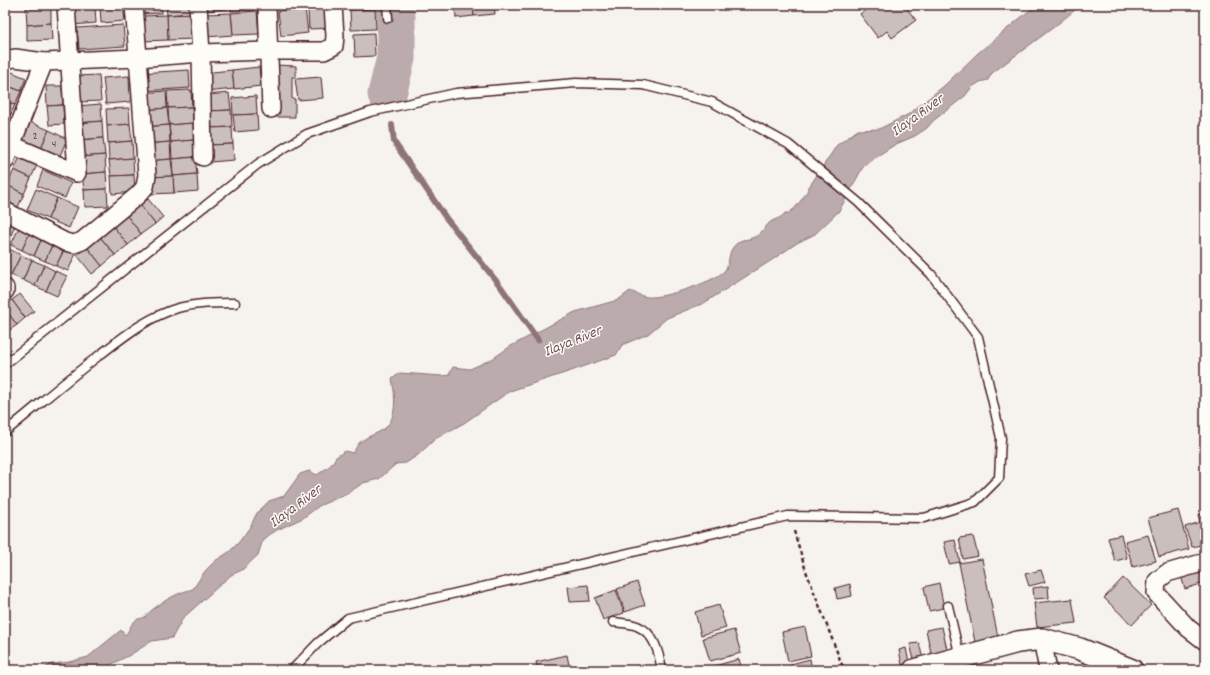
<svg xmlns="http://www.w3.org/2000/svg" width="1210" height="675" font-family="Dekko,sans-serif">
<rect width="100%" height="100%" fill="#f6f3ef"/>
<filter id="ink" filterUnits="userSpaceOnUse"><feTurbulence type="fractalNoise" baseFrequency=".025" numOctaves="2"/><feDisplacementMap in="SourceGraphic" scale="8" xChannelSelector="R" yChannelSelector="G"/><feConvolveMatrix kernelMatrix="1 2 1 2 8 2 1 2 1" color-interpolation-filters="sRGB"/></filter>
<g filter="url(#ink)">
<path fill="#bbabac" stroke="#8e7378" d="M1036,5H1081L1054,27L992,73L988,80L980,82L972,87L965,96L933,121L927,128L915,136L896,144L874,158L863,167L839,211L815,234L797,243L772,260L704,303L667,318L648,334L622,345L616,355L571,371L510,391L464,423L435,439L418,455L406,463L396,464L379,479L363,483L348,493L319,506L303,518L277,530L263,539L258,555L242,570L231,575L183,618L172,638L152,641L130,655L100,670H41L52,664L69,662L88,657L121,630L125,635C130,630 130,625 134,622C137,618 141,619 145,617C147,615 149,612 152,610C163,601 179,592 193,589L205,571L215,561L229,552L239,542L250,527L257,513L269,501L284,496L300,474L309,471L317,475L331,465L336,457L345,451L353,453C355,450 357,445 360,442C367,436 377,434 384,429C398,418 395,394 392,379L400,373L442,376L449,375L453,367L470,369L492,359L511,346L575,312L618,300L630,291C635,293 641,296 647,297C661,299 716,282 725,270C732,260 725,251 740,241C743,239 748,240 752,238C762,235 766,224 772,221C778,218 781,218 785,213C789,213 789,213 791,211C796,209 808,191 809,187L837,145L858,130L879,129L909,114L945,85L978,53Z"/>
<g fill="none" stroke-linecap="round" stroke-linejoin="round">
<path stroke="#8e7378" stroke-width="6" d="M392,125L394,142L446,218L501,287L538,340"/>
<path stroke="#bbabac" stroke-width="39" d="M387,94L396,58V17L394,5"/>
</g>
<g fill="#cbbfbe" stroke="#4a1f2b">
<path d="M25,5H51V7L26,8Z"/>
<path d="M71,5H95V6L72,8Z"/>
<path d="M123,5L125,21L101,23L100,6Z"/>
<path d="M137,5H161L162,13L138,14Z"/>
<path d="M166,5H190V13L167,15Z"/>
<path d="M204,5H227L228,9L204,11Z"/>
<path d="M230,5H254V10L231,11Z"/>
<path d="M349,5H375V9L350,10Z"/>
<path d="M455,5H473L474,16L456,18Z"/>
<path d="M473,5H494L495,14L474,16Z"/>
<path d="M872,5H904L916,20L892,38L887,31L878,38L860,14Z"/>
<path d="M95,6L96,23L73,25L72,8Z"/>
<path d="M51,7V23L27,25L26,8Z"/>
<path d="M305,8L308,33L281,36L278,11Z"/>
<path d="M331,9L332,28L309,29L308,10Z"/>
<path d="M375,9L376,29L351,30L350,10Z"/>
<path d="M257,11L259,34L233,35L231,13Z"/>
<path d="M231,13L233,35L206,37L205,14Z"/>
<path d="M191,14L193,39L168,40L167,15Z"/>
<path d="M167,15L168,40L143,41L142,16Z"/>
<path d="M51,23L52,40L27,41V25Z"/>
<path d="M123,25L125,46L79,49L77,28Z"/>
<path d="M374,33L375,56L355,57L354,34Z"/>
<path d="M276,65L296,66V77H292V99H295V117H275Z"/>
<path d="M259,67L261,86L234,89L232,70Z"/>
<path d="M7,70L26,78L21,91L5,85V75Z"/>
<path d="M189,70L190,88L142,91L140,73Z"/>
<path d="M232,70L234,89L206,92L203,73Z"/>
<path d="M99,75L101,101L78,102L77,76Z"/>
<path d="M129,76L130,102L106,104L103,78Z"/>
<path d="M321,77L323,98L298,100L295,79Z"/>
<path d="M5,85L21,91L15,105L5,101Z"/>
<path d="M46,86H62L63,105L47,106Z"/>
<path d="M191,90L192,107L168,108L167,91Z"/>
<path d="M166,91L167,108L144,110L142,93Z"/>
<path d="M229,93L231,110L207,111L206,95Z"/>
<path d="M256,96L257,114L233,115L232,98Z"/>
<path d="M5,101L15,105L9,118L5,116Z"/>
<path d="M101,104L102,121L78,123L77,106Z"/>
<path d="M63,105L64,124L49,125L47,106Z"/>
<path d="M192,107L193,123L169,125L168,108Z"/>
<path d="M129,108L130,124L107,126L106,109Z"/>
<path d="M167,108L169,125L145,127L144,110Z"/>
<path d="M231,110L232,127L208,128L207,111Z"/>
<path d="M257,114L258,130L235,132L233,115Z"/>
<path d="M102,121L103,138L80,140L78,123Z"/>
<path d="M30,122L49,130L40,150L22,142Z"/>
<path d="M193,123L194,140L171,142L169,125Z"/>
<path d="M130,124L132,141L108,143L107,126Z"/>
<path d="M169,125L170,142L146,144L145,127Z"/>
<path d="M232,127L233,144L209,145L208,128Z"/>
<path d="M49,130L67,139L59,158L40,150Z"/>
<path d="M103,138L105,155L81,157L80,140Z"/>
<path d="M194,140L195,157L172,159L171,142Z"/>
<path d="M132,141L133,158L109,160L108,143Z"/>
<path d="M170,142L171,159L148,161L146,144Z"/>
<path d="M233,144L234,160L211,162L209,145Z"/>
<path d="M21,155L38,163L31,178L14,170Z"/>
<path d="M105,155L106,172L82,174L81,157Z"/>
<path d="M195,157L197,174L173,176L172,159Z"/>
<path d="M133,158L134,175L111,176L109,160Z"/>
<path d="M171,159L173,176L149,177L148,161Z"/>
<path d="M14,170L31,178L24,194L7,185Z"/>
<path d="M43,170L71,183L65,198L37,186Z"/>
<path d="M106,172L107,189L84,190L82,174Z"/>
<path d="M197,174L198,191L174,193L173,176Z"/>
<path d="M134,175L135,192L112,194L111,176Z"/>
<path d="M173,176L174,193L150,194L149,177Z"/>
<path d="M7,185L24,194L17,209L5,203V189Z"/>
<path d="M36,189L57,198L48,219L27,210Z"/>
<path d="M107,189L108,206L85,207L84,190Z"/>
<path d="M57,198L78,207L69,228L48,219Z"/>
<path d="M148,199L163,217L155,224L140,205Z"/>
<path d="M140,205L155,224L141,234L127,216Z"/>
<path d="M127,216L141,234L128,245L113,226Z"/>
<path d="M5,218L16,223L10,238L5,236Z"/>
<path d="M20,225L31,230L22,250L11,245Z"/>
<path d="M113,226L128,245L115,255L100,237Z"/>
<path d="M31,230L43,236L34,256L22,250Z"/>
<path d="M5,236L10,238L5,249Z"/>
<path d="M43,236L54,241L45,261L34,256Z"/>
<path d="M100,237L115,255L102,266L87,247Z"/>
<path d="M54,241L66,246L56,266L45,261Z"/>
<path d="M66,246L77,251L68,271L56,266Z"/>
<path d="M87,247L102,266L92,274L77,255Z"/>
<path d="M9,249L21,255L11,275L5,272V259Z"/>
<path d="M21,255L32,260L23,280L11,275Z"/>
<path d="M32,260L44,265L35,286L23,280Z"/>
<path d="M44,265L55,271L46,291L35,286Z"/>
<path d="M55,271L67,276L57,296L46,291Z"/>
<path d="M20,294L34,311L25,318L12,300Z"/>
<path d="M12,300L25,318L17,325L5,309V306Z"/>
<path d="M5,309L17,325L8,331L5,327Z"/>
<path d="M1178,510L1189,549L1159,557L1148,518Z"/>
<path d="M1205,513V544L1192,547L1185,527L1200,522L1198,515Z"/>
<path d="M1121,535L1127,558L1115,561L1108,538Z"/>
<path d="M1148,535L1156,561L1133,567L1125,541Z"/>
<path d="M973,536L978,556L963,559L959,538Z"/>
<path d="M955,540L960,562L949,564L944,542Z"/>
<path d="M982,559L999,642L976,647L959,563Z"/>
<path d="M1041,570L1045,582L1029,586L1025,574Z"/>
<path d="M1201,571L1204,583L1185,589L1181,576Z"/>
<path d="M1123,578L1151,605L1132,625L1104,598Z"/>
<path d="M637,582L645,605L625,612L617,589Z"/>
<path d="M939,583L944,608L929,611L924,587Z"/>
<path d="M850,584L852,596L837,599L835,588Z"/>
<path d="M588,585L590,601L570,602L568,587Z"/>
<path d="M1048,586L1049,598L1034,599L1033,588Z"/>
<path d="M616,590L624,613L603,620L595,598Z"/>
<path d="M1072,599L1076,623L1037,627L1034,603Z"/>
<path d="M719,605L726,628L701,635L695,612Z"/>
<path d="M805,627L811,656L788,661L782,632Z"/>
<path d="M942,627L948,654L932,657L926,630Z"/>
<path d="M734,630L741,653L710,661L703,638Z"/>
<path d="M919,643L923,659L914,660L910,644Z"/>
<path d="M906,648L909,663L902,665L899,650Z"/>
<path d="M567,655L570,670H538L536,662Z"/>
<path d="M739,659L742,670H712L711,667Z"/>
<path d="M810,659L812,670H793L791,664Z"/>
</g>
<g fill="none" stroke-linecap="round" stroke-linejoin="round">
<defs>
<g id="service">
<path d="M387,5L388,18"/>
<path d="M5,364L258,164L307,134L370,112L456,93L576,83L643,85L712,102L788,144L858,202L931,274L978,337L1001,438L999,478L975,502L924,518L788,516L348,618L318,643L292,670"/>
<path d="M5,432C36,407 66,381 97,357C122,338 147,317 178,308C197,303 215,303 235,303"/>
<path d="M948,606L960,657"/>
<path d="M613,622C620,623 630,623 637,626C655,633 659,654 662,670"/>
</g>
<g id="minor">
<path d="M198,5L201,53L203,157"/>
<path d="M267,5L271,109"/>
<path d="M5,60L15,58L44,62L137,58L201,53L270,51H324L334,46L335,36L333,5"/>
<path d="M12,145L77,173L66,5"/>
<path d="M5,161L44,62"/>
<path d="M5,211L65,242L74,244L82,241L138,195L145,187L147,175L134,5"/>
<path d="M5,288V291"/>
<path d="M1205,562L1167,573L1157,581L1156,593L1188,628L1205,641"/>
<path d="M1042,639L1048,670"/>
</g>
<path id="tertiary" d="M914,670L1018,642L1042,639L1080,649L1132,670"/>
</defs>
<use href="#service" stroke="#4a1f2b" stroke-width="11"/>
<use href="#minor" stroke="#4a1f2b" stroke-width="20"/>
<use href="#tertiary" stroke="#4a1f2b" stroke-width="24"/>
<path stroke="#4a1f2b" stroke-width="2.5" stroke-dasharray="4 3" stroke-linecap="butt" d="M794,531L806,571L844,670"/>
<use href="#service" stroke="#fdfcf7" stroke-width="8"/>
<use href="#minor" stroke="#fdfcf7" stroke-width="17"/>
<use href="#tertiary" stroke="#fdfcf7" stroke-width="21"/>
</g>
</g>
<g text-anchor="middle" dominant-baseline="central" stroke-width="3" stroke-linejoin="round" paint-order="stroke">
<g font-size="12" fill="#6a4750">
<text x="35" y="136">2</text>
<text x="54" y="144">4</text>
</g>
<g font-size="15" font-style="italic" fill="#725058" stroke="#fdfcf7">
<text transform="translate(918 116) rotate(-36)">Ilaya River</text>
<text transform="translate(573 342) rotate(-22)">Ilaya River</text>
<text transform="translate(296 507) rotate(-37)">Ilaya River</text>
</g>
</g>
<rect width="1210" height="675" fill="none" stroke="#fdfcf7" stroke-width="20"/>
<rect x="10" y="10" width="1190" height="655" fill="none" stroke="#4a1f2b" stroke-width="1.5" filter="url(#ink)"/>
</svg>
